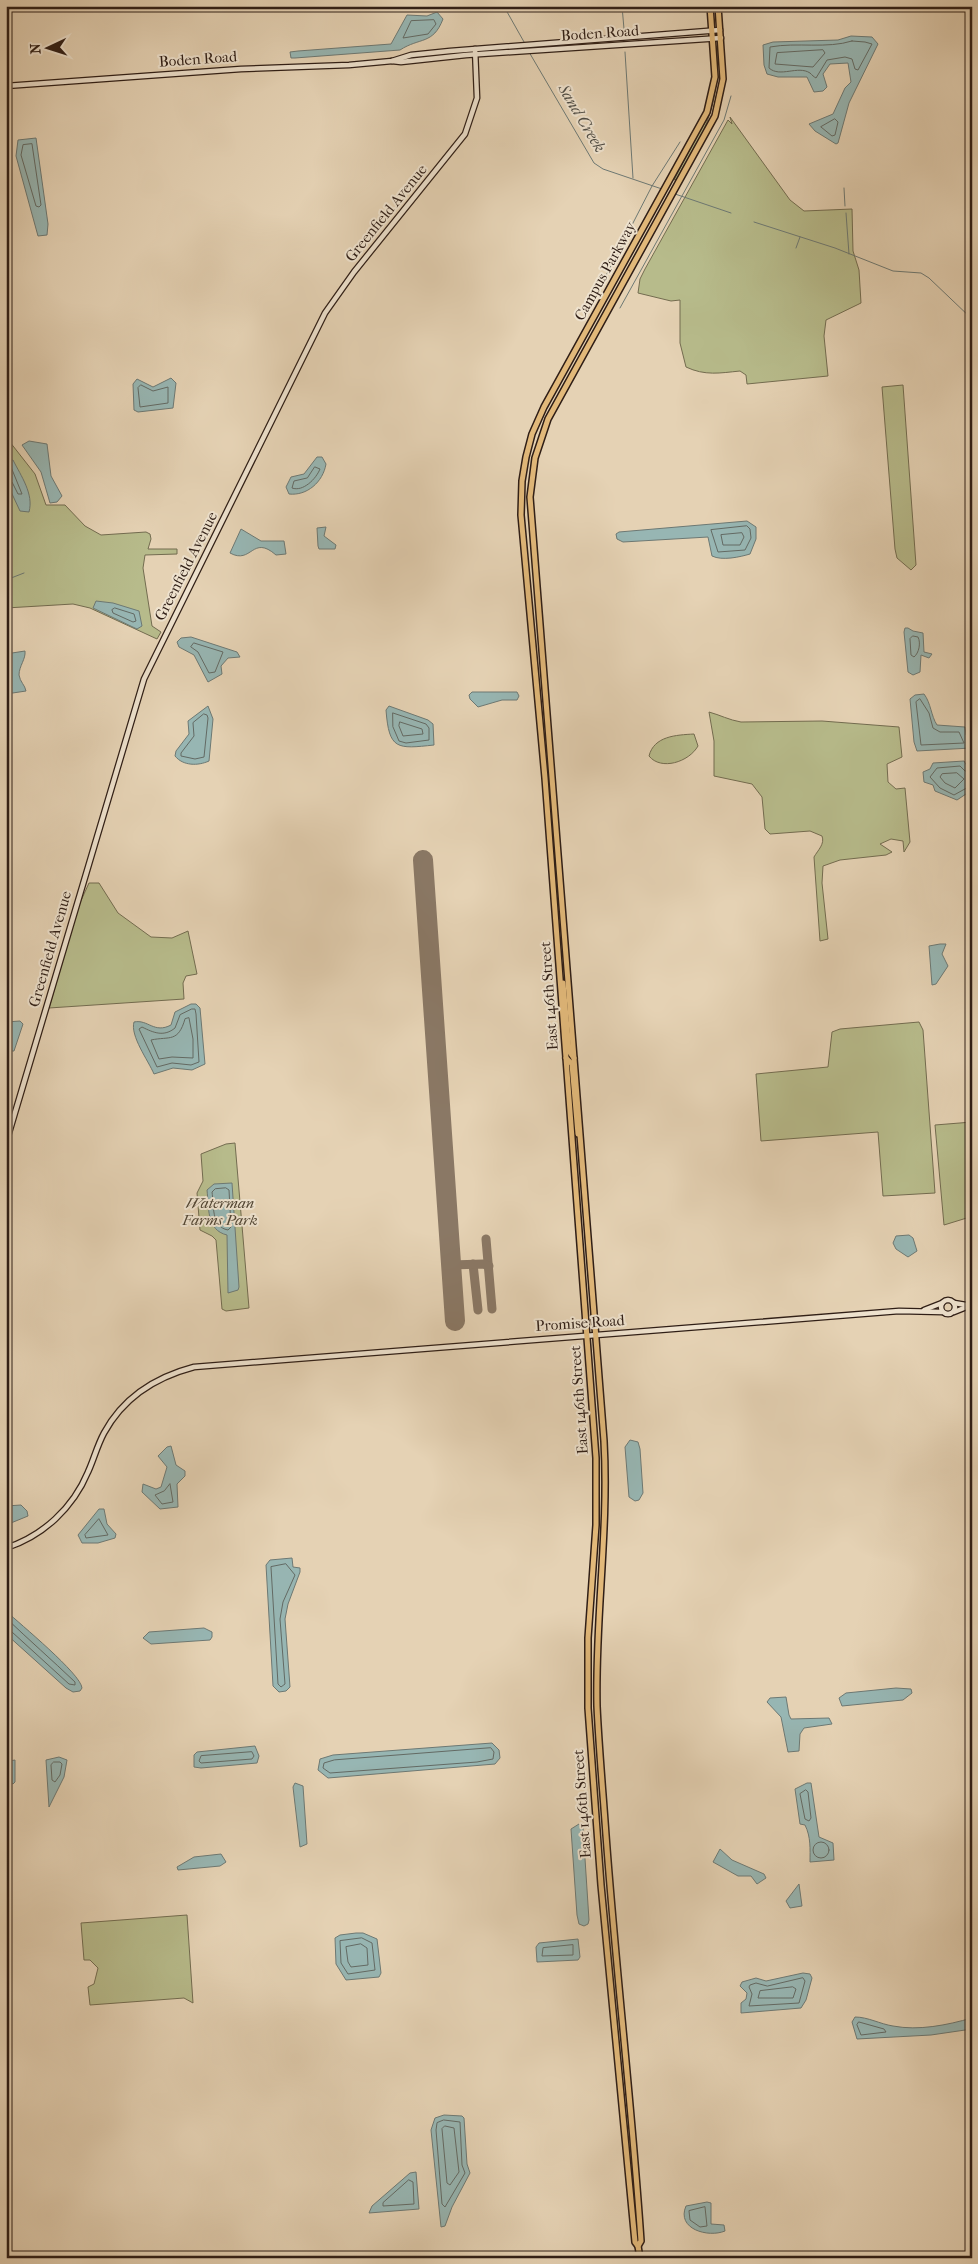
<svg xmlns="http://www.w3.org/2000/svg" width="978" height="2264" font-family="'IM FELL French Canon',serif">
<rect width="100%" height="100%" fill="#e5d2b4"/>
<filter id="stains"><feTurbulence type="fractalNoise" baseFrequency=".004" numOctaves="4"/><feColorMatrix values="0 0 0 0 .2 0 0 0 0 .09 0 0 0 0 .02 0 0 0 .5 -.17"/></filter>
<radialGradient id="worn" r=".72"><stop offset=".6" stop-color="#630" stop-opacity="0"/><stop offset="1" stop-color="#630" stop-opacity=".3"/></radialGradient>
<g fill="#b7bb8b" stroke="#736c50">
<path d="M717,46C720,102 706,131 679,178L674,180L711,109L717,80L715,47Z"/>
<path d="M730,117L790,200L804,211L852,209L853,251L859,270L861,303L826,320L824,336L828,376L747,384L746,375L740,371C720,373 705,376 686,367L680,343V300L671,301L638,293L640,279L645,269L728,120L732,124Z"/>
<path d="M903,385L916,565L911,570L897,558L895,549L882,387Z"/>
<path d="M6,437L35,474L46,505H65L85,526L101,535L146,532L150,534L151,539L148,549H177V554L145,555L143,568L152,626L161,632L157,639L90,608L73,604L6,608V523L8,513L6,506Z"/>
<path d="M709,712C720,715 729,720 741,722L822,721L899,727L902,757L887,764L888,782L896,789L905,788L910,842L904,852L903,841L891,839L880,844L892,852L886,855L840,860L823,866L822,883L828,939L820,941L814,857C818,850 825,844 822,836L810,831L770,834L765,829L762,797L752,784L714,776V741Z"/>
<path d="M694,734L698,746C689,762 661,771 649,756C654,736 676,735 694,734Z"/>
<path d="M89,883H99L118,913L151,937L172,938L188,931L197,974L186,976L183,983L184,999L49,1008L79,905Z"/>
<path d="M919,1022L923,1030L935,1193L883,1196L878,1132L761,1141L756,1074L828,1067L832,1032L840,1029Z"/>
<path d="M972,1122V1227L970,1217L944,1225L935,1125Z"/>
<path d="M235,1143L249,1308L226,1311L222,1309L216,1240L212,1236L200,1230L197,1193L203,1181L201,1154L226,1144Z"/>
<path d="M187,1915L193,2003L184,1998L90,2005L88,1987L94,1984L98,1968L90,1960H84L81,1923Z"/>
</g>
<g fill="#97b6b3" stroke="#6d7974">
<path d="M437,12L443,19C433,45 420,37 400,50L295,58H291L290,52L298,51L391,44L407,15L427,16Z"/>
<path d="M851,36L872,37L878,44L849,103L838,143L836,144L815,131L809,124L833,114L845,88L851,82L848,63L830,64L823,74L827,87L823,91L814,92L807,77H778L767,74L764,65L763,45L773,42L838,40Z"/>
<path d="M36,138L48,224L47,235L38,236L16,156L18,140Z"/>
<path d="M171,378L176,383L173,408L138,412L134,410L133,384L137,379L153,387Z"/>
<path d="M29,441L47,444L51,476L62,496L57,502L50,503L41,472L22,445Z"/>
<path d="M317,457H322L326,464C323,482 307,496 289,494L286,487L291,477L304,474Z"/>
<path d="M6,460H13C21,476 34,494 29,512L20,511L6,481Z"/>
<path d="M747,521L756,527V539L750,554C740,557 722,561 712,556L708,537L623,542L617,539L616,534L619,532Z"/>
<path d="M326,527L324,536L336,545L335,549H319L318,546L317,528Z"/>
<path d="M241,529L261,541H284L286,554L276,555C252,534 252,565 230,553Z"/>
<path d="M96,601L113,603L139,611L142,626L137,629L93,608Z"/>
<path d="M908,628L913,631L923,633L924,652L932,654L929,658L921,655L920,672L913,675L908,672L904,632L905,628Z"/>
<path d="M191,637L237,652L240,657L228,658L221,666L222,674L208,682L194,655L179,647L177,642L181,638Z"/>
<path d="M25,651C26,659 19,666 19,675C20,682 25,685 26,691L6,694V658L12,653Z"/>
<path d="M472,692H517L519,696L517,700H502L478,707L470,699L469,695Z"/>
<path d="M924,694C931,703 931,716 937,725L965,727L966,735L972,739L971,748L917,751L914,742L910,699L915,695Z"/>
<path d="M208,706L213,719L209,761C198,766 183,766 175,756L176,751L189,734L188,721Z"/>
<path d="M389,706L428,720L433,724L434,745C397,749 389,750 386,710Z"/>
<path d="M964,761L967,766L972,768V782L969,792L957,800L935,791L933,785L924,782L923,772L930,769L933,763Z"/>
<path d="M940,944H946L942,954L948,966L936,984L932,985L929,946Z"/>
<path d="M191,1004H196L200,1008L205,1064L192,1070L173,1068L154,1074C148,1060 130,1036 134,1022C148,1019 154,1034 171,1025L175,1012Z"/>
<path d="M20,1021L23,1024L14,1051H10L6,1047V1022Z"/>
<path d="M232,1183L239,1287L238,1290L228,1293L227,1235C206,1230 209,1207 207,1190L214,1184Z"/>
<path d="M909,1235L913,1238L917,1251L908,1257L896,1249L893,1243L896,1236Z"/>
<path d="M630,1440L638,1442L640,1449L643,1493L639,1500L635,1501L629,1497L625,1447Z"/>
<path d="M171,1446L176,1465L185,1471V1476L177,1484L178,1507L160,1509L142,1492L143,1484L156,1489L161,1487L167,1467L158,1456L167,1447Z"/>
<path d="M21,1505L27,1511L28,1516L6,1525V1506Z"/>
<path d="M99,1509H104L107,1524L116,1534L115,1538L98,1543H82L78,1535Z"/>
<path d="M292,1558L293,1567L300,1568V1572L288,1604L285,1619L290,1687L286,1691L279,1692L273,1686L266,1565L270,1560Z"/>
<path d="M6,1611C20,1624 81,1674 82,1688L80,1691L73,1692L66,1688L6,1634Z"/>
<path d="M204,1628L212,1632V1637L210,1640L151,1644L143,1638L149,1632Z"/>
<path d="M896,1688L911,1689L912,1693L903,1700L842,1706L839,1698L846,1693Z"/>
<path d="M786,1697L789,1715L791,1719L829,1718L832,1724L804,1728L800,1734L799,1751L788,1752L781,1717L767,1702L770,1698Z"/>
<path d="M492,1743L499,1750L500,1758L495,1764L328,1778L318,1770L320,1759L333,1755Z"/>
<path d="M255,1746L259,1756L257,1763L201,1768L194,1767V1755L197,1752Z"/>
<path d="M59,1757L67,1760L64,1777L49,1807L46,1760Z"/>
<path d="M15,1760V1782L13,1784L6,1781L9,1761Z"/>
<path d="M295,1783L303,1786L307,1844L300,1847L293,1787Z"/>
<path d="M807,1783H811L819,1837L833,1843L834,1860L810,1862C810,1849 811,1837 805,1825L800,1824L795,1789Z"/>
<path d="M579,1824L583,1828L589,1920L588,1924L584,1926L579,1924L577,1915L571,1829Z"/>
<path d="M720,1849L732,1860L764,1874L766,1878L757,1884L751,1876H738L713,1862Z"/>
<path d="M221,1854L226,1862L220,1866L178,1870L177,1867L194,1857Z"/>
<path d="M799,1884L802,1906L790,1908L786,1901Z"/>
<path d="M356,1933H363L377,1939L381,1973L379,1977L346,1980L336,1964L335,1938L340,1935Z"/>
<path d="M578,1939L580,1957L578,1960L537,1962L536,1947L539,1943Z"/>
<path d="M803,1973L810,1974L812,1978L806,2000L801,2008L741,2013V2003L746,1999L747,1993L740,1986L742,1982L756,1978L766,1981Z"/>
<path d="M855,2017C868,2017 880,2024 893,2026C919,2031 947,2025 972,2018V2029L931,2035L857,2039L852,2022Z"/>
<path d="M444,2115L462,2116L464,2118L467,2164L470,2173L452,2207L445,2226L441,2227L431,2130L435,2118Z"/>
<path d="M416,2172L419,2209L369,2213L372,2206L410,2173Z"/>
<path d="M707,2202L711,2203V2224L724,2225L725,2231C708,2238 676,2229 686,2206Z"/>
</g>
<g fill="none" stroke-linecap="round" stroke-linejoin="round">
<g stroke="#636a64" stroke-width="1">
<path d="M434,20L436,24L428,34L403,38L411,21Z"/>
<path d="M852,41L865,42L872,44L858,70L855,69L852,59L845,57L827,60L816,78C814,77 812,75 810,73C798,65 780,78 769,68L770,47C797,42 827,49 852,41Z"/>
<path d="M823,50L825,53L813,67L775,64L777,53Z"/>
<path d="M835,119L838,122L835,135L832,136L821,127Z"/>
<path d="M32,144L41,205L39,207L36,206L21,155L23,145Z"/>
<path d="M141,385L153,391L168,387V403L140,407L138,388Z"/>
<path d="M6,465L11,467L22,494H18L12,482L6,480"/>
<path d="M315,467L320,469C316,479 303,492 292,488L294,481L307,478Z"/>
<path d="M747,526L750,529L751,538L745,550L718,552L711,530Z"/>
<path d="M742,533L744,537L740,545H723L721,535Z"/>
<path d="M115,608L134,614L136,621L133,622L113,613L112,610Z"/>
<path d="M913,636L918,637C921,643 919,653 914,657L911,655L910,639Z"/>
<path d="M194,643L223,652L215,672L209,673L198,652L191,647Z"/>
<path d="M920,699L929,713L933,728L940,732H959L964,743L921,745L916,702Z"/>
<path d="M393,713L426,724L429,728V740L406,743L399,741L393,727Z"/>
<path d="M204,714L207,715L208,718L204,757L195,759L181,756V753L194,736L193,723Z"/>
<path d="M400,722L422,729L423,734L403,736L399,726Z"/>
<path d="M972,772L965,771L960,766L937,768L930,777L940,788L954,795L972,785"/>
<path d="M957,773L964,779L955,788L945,783L940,777L942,774Z"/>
<path d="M192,1009H195L196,1014L199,1062L191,1065L172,1063L157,1067L139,1029L142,1027C154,1033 164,1037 175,1028L180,1015Z"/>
<path d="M189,1018L193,1039V1058L172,1057L159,1059L151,1040C170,1036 178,1043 185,1019Z"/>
<path d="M226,1188L229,1190L231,1227L228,1230C211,1227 214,1205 212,1192L215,1189Z"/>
<path d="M170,1484L173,1502L162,1504L155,1495L164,1491Z"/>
<path d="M99,1519L108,1535L86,1538L85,1535Z"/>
<path d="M286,1564L295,1575L283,1602L280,1619L285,1684L281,1687L278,1684L271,1567Z"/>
<path d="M6,1618C29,1640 52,1660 75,1682V1685L69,1684L12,1632L6,1631"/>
<path d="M491,1748L494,1752L493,1759L477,1762L330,1773L323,1768L324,1763L334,1760Z"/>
<path d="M252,1752L254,1756L252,1759L201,1763L199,1761L201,1756Z"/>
<path d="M54,1762H60L62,1764L60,1775L55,1782L52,1780L51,1765Z"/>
<path d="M806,1790L808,1792L811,1818L809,1821L805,1819L800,1794Z"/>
<circle cx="821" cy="1850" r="8"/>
<path d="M362,1938L372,1943L375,1970L348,1974L341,1963L340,1941Z"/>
<path d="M361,1944L367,1948L368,1965L351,1967L348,1962L346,1947Z"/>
<path d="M573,1945V1955L542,1956L543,1948Z"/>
<path d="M803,1978L805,1981L799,2003L749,2006L752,1994L749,1987L750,1985L756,1983L767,1986Z"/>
<path d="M793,1987L796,1989L793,1998H758L760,1991Z"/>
<path d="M859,2022L884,2029L886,2032L861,2035L857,2025Z"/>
<path d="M444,2120L460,2122L462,2165L465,2173L445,2207L442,2204L436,2130L437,2123Z"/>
<path d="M445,2126L454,2128L459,2172L450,2185L447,2183L442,2129Z"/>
<path d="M409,2180L413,2182L414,2204L383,2206V2203Z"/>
<path d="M705,2207L707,2226L700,2227L690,2220L689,2211Z"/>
</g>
<g stroke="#6d7974" stroke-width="1">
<path d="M622,6L624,29"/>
<path d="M506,10L528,49"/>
<path d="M529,52L594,163L603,169L662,189"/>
<path d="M625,52L633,178"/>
<path d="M844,188L845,206"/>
<path d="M675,194L731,213"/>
<path d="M846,213L849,254"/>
<path d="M754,222L835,248L893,271L921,273L929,278L972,319"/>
<path d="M796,248L800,237"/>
<path d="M596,295L652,186L680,142"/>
<path d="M620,308L724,120L731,96"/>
<path d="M6,580L24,573"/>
</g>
<g stroke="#8a7865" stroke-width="9">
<path d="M486,1239L492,1309"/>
<path d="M473,1264L478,1310"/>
<path d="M451,1265L483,1264L489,1266"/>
</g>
<path stroke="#8a7865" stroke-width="20" d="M423,860L455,1321"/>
<defs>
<g id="secondary">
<path d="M392,61L401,62L466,55L721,38"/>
<path d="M6,86L241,69L349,65L392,61L411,55L450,51L720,30"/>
<path d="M6,1143L144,679L325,313L354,272L465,134L477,98L475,49"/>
<circle cx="948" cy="1307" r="7"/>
<path d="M954,1303L972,1306"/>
<path d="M924,1310L942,1303"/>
<path d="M954,1312L969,1306"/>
<path d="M6,1548C43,1536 73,1508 88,1472C94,1459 97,1446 104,1433C123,1398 156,1377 194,1367L899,1311L942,1312"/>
</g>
<g id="primary">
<path d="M563,983L569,1051L574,1058"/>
<path d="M566,1058L572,1064L578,1134"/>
<path d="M638,2246L635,2242L601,1885L588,1708V1638L596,1525V1458L545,778L521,515L522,481L526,457L532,434L544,407L707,112L715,77L710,6"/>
<path d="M640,2258L638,2246L641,2241C632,2106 616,1971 606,1835C603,1792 599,1749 597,1706C595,1617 609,1530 604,1441L530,497L535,458L548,419L715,116L723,79L718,6"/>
</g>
</defs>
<use href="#secondary" stroke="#2f1e16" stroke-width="7"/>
<use href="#primary" stroke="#2f1e16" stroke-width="8"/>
<use href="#secondary" stroke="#eee2ce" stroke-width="4.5"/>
<use href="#primary" stroke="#e2b97a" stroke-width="5"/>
</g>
<g text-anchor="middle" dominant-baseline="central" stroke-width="4" stroke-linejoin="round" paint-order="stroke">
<g font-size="15" fill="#2f1e16" stroke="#eee2ce">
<text transform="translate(600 33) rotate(-4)">Boden Road</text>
<text transform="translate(198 59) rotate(-4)">Boden Road</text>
<text transform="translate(386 213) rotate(-51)">Greenfield Avenue</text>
<text transform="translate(605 271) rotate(-61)">Campus Parkway</text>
<text transform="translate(186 566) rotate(-63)">Greenfield Avenue</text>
<text transform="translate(50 949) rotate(-74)">Greenfield Avenue</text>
<text transform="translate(549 996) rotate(-94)">East 146th Street</text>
<text transform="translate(580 1323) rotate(-4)">Promise Road</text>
<text transform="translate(579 1400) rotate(-94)">East 146th Street</text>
<text transform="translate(582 1804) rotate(-94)">East 146th Street</text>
</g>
<g font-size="15" font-style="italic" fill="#514533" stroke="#eee2ce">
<text x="220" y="1203">Waterman<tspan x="220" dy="17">Farms Park</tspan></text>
</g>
<g font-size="16" font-style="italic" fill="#4e4c45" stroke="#eee2ce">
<text transform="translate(582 118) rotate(59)">Sand Creek</text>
</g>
</g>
<rect width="978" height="2264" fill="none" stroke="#e5d2b4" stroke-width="25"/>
<rect x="8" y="8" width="963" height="2249" fill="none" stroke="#2f1e16" stroke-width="2.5"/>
<rect x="12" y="12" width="953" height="2239" fill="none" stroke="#2f1e16"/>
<g transform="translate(48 48) rotate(266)" stroke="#eee2ce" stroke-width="4" paint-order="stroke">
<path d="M0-4L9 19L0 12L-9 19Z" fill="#2f1e16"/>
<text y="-8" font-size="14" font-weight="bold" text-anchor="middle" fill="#2f1e16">N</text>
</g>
<rect width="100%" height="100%" filter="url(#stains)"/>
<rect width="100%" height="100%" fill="url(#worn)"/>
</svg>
